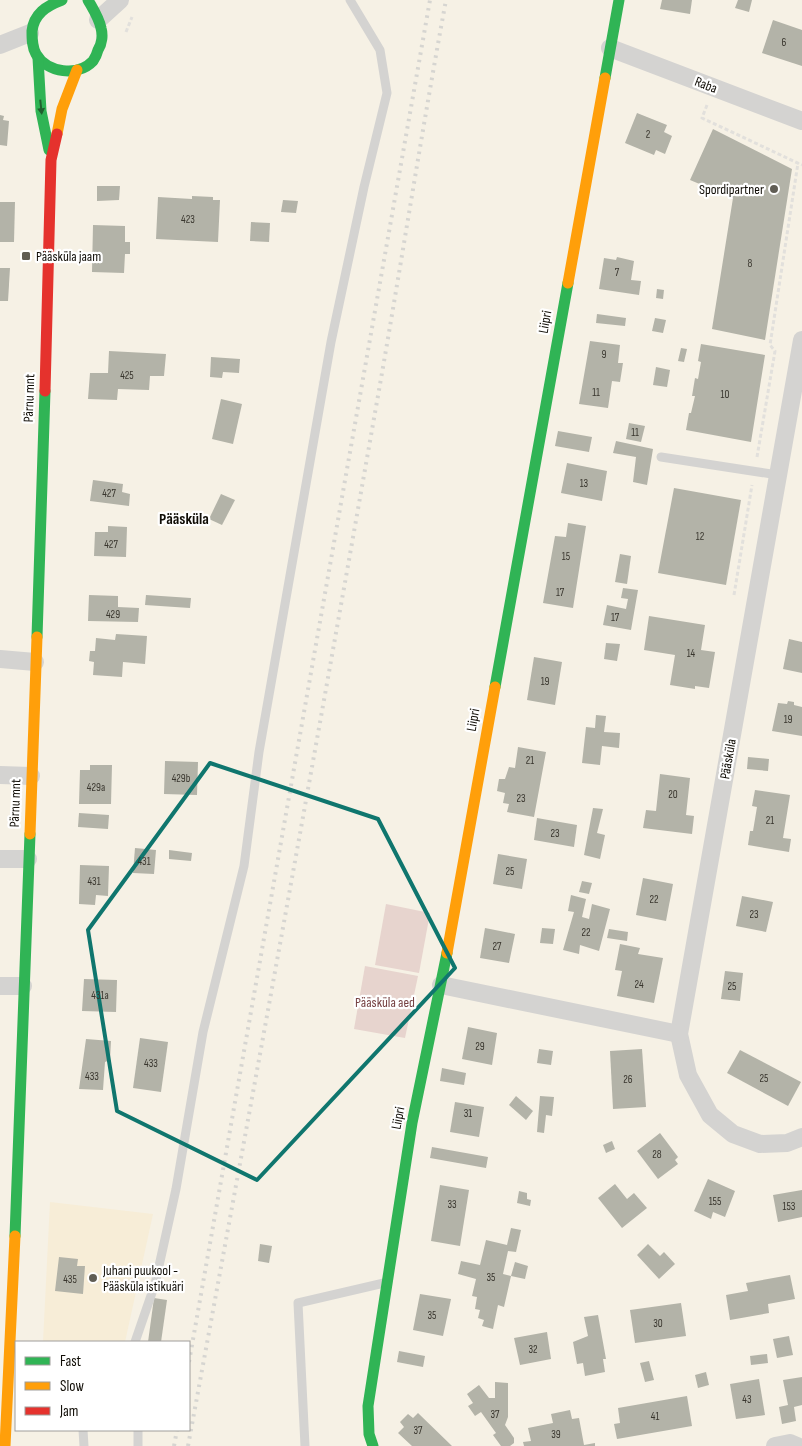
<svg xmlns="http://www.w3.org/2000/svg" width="802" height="1446" font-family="'Sofia Sans Condensed',sans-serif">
<rect width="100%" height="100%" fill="#f6f1e5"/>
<path fill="#f7edd7" d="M50,1202L153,1214L125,1342H43Z"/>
<g fill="#e7d4ce">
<path d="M386,904L430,913L419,973L375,965Z"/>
<path d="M365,966L418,976L405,1038L354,1029Z"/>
</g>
<g fill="#b3b3a8">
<path d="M662,0H692L690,14L660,9Z"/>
<path d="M738,0H752L749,12L735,8Z"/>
<path d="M773,20L802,30V66L762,53Z"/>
<path d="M637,113L667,125L664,132L672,136L665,154L656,150L654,155L625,143Z"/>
<path d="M0,115L4,116L3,120L9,121L7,146L0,145Z"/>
<path d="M713,129L792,169L765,340L712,329L733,198L690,180Z"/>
<path d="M97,186H120L119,200L97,201Z"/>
<path d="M192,196L213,197V200H220L218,242L156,239L158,197L192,199Z"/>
<path d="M283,200L298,201L296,213L281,212Z"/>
<path d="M0,202H15L14,242H0Z"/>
<path d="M251,222L270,223L269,242L250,241Z"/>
<path d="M93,225L125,226V242H130V254H125L124,273L92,272Z"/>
<path d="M617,257L634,261L631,280L641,281L639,295L599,289L604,258L616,260Z"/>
<path d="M0,268H10L8,301H0Z"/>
<path d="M657,289L664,290L663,299L656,298Z"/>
<path d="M597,314L626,318L625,326L596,323Z"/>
<path d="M655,318L666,320L663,333L652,331Z"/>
<path d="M590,341L620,345L618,363H623L620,382L612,381L608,408L579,404Z"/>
<path d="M701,344L765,355L751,442L686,430L689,413H691L695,396H692L695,378L698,379L701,362L698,361Z"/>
<path d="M681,348L687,349L684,362L678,361Z"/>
<path d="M109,351L166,354L164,376H150L149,390L118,389L117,400L88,399L90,373H108Z"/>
<path d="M211,357L240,359L239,373L223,372L222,378L210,377Z"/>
<path d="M656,367L670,370L667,387L653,385Z"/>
<path d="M221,399L242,404L233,444L212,439Z"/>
<path d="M629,423L645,426L641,442L626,439Z"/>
<path d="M558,431L592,437L589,452L555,446Z"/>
<path d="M616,441L653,449L647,485L633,482L636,457L613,453Z"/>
<path d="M567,463L607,471L602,501L561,493Z"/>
<path d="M93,480L123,484L122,492L130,494L129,506L90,501Z"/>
<path d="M674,488L741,500L726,585L658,573Z"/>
<path d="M221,494L235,500L222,525L209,519Z"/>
<path d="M568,523L586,526L573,608L543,603L555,536L566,537Z"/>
<path d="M108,526L127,527L126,557L94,556L95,532H108Z"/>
<path d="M620,554L631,556L627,584L615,582Z"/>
<path d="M623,588L638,590L631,630L603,625L607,605L626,609L628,599L621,598Z"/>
<path d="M89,595L118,596V607L139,608L138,622L88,621Z"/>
<path d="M146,595L191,598L190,608L145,605Z"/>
<path d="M649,616L705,625L701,650L715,652L709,688L695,686V689L670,685L675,655L644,650Z"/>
<path d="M116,634L147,636L145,664L123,662L122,677L93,675L94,662L89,661L90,651H95L96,638L115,640Z"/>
<path d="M789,639L802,642V673L783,669Z"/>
<path d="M606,643L620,644L617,661L604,659Z"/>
<path d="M534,657L562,662L555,705L527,700Z"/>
<path d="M788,701L794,702V705L802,707V736L772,731L778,703L787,704Z"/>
<path d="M596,715L606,716L604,732L620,733L619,748L602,746L600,765L582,763L586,727L595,728Z"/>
<path d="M518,747L546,752L534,817L507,812L509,804L503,803L505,793L497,791L499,779H505L509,767L515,768Z"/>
<path d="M748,757L769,759L768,771L747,769Z"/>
<path d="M165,761L198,762L197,795L164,794Z"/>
<path d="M90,765H112L111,804H79L80,770H90Z"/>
<path d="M660,774L690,778L686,815L694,816L692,834L643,828L646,810L656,811Z"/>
<path d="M755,790L790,795L783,838L791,839L789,852L748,845L750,831H753L757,807L752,806Z"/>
<path d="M593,808L603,809L597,833L605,835L600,859L584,855Z"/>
<path d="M79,813L109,815L108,829L78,827Z"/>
<path d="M537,818L577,825L574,847L534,840Z"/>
<path d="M135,848L156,850L154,874L133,873Z"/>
<path d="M169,850L192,853L191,861L169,859Z"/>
<path d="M498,854L527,859L522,889L493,884Z"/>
<path d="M80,865L109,866L108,896L96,895L95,905L79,904Z"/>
<path d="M643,878L673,884L666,921L636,915Z"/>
<path d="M582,881L592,883L589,894L579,892Z"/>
<path d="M571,895L586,899L582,917L589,919L592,904L610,909L599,951L580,945L579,954L563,950L574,912L568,911Z"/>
<path d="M742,896L773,902L766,932L736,926Z"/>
<path d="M485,928L515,934L509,963L480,958Z"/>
<path d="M542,928L555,929L553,944L540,943Z"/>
<path d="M609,929L628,932L627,941L607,938Z"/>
<path d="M620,944L640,948L638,954L663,958L654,1003L617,996L622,971L615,970Z"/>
<path d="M725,971L743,973L740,1001L721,999Z"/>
<path d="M84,979L117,980L116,1012L82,1011Z"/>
<path d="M468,1027L497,1033L492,1065L462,1059Z"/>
<path d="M140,1038L168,1042L161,1092L133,1088Z"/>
<path d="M86,1039L111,1041L110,1060L105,1062L103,1090L79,1089Z"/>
<path d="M539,1049L553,1051L551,1065L537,1063Z"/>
<path d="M642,1049L646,1107L613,1109L610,1051Z"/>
<path d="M740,1050L801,1082L788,1106L727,1073Z"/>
<path d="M442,1068L466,1073L464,1085L440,1081Z"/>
<path d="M516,1096L533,1111L526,1120L509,1105Z"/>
<path d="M540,1096L554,1097L552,1116L546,1115L544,1133L537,1132Z"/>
<path d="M455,1102L484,1107L479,1137L450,1132Z"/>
<path d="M660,1133L678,1157L675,1160L678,1164L658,1179L637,1151Z"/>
<path d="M612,1141L615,1149L606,1153L603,1145Z"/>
<path d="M432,1147L488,1157L486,1168L430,1158Z"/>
<path d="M708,1179L735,1191L725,1217L713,1212L711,1219L694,1211Z"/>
<path d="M615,1184L627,1199L634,1193L647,1208L622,1228L598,1198Z"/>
<path d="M440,1185L469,1190L460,1246L431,1241Z"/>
<path d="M802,1190V1217L778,1222L773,1195Z"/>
<path d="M519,1191L527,1193V1199L531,1200L530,1206L517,1203Z"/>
<path d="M511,1228L521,1230L516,1252L508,1251L503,1274L511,1276L504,1307L498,1305L493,1329L482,1326L484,1320L478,1318L480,1310L475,1309L477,1297L472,1296L476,1279L458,1274L461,1261L480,1265L486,1240L507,1245Z"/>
<path d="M260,1244L272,1246L269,1263L258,1261Z"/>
<path d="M648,1244L660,1256L664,1252L675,1264L659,1279L637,1255Z"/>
<path d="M59,1257L78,1259L77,1266H85L83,1294L55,1291Z"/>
<path d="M515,1262L528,1266L525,1279L511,1276Z"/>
<path d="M790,1275L795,1299L768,1304L769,1313L730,1320L726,1295L748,1291L746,1283Z"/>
<path d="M420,1294L451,1299L443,1336L413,1330Z"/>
<path d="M154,1298L167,1300L161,1342H148Z"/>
<path d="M681,1303L686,1336L635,1343L630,1310Z"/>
<path d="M598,1315L606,1359H603L605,1372L585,1376L583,1363L577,1364L573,1342L588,1336L584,1317Z"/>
<path d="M547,1332L551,1359L520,1365L514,1338Z"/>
<path d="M789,1336L793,1355L777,1358L773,1339Z"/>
<path d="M399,1351L425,1356L423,1367L397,1362Z"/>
<path d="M767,1354L768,1363L751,1365L750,1356Z"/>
<path d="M649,1361L654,1380L645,1382L640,1363Z"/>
<path d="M706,1372L709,1385L698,1388L695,1375Z"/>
<path d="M802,1377V1405L794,1407L796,1421L782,1424L779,1407L788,1405L783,1380Z"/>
<path d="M759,1379L765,1415L736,1419L730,1384Z"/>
<path d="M495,1382L508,1383V1417L505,1425L514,1438V1443L510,1446H501L493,1435L496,1433L481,1412L475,1416L468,1406L473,1403L467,1394L479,1385L489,1398H495Z"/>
<path d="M687,1396L692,1426L617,1439L614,1424L620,1423L618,1408Z"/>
<path d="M570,1410L572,1419L579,1418L584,1445L595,1443V1446H524L523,1442L531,1441L528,1428L553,1423L551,1414Z"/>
<path d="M418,1413L452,1446H412L398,1433L404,1427L400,1422L408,1414L413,1418Z"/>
</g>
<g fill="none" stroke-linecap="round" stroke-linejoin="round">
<g stroke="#e2e0dc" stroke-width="3" stroke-dasharray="4 2.5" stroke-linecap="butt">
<path d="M126,32L132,17"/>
<path d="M707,105L702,118L802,165"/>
<path d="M757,457L775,351L770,345L798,163"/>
<path d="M734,595L752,485"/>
</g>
<g stroke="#d4d3d1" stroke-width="9">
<path d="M661,457L778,475"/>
<path d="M135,1342L155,1284L176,1189L203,1032L244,866L259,752L331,342L364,187L387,93L380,50L350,0"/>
<path d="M83,1430L84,1446"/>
<path d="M138,1430V1446"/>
<path d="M305,1446L298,1303L384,1283"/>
</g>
<g stroke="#d4d3d1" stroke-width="18">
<path d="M98,20L120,0"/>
<path d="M0,45L30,33"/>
<path d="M610,48L802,121"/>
<path d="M802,340L679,1034L688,1075L710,1115L733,1134L760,1144L787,1143L802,1137"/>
<path d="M0,659L35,662"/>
<path d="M0,775L31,776"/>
<path d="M0,859H28"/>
<path d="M441,985L679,1034"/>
<path d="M0,986H23"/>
<path d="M775,1446L790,1443L797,1446"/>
</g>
<g stroke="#30b455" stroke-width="11">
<path d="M62,0C46,6 34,14 32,31C32,39 32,47 36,54C47,73 78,77 93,61C95,58 97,54 98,50C102,44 103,35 101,28C99,18 93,9 88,0"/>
<path d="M38,58L41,111L49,150"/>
<path d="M605,78L619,0"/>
<path d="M37,637L45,391"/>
<path d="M495,687L568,283"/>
<path d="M15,1236L30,834"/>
<path d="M373,1446L369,1434L368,1406L412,1123L447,953"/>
</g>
<g stroke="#ff9f0a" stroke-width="11">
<path d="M57,134L62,109L77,70"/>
<path d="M568,283L605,78"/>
<path d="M30,834L37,637"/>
<path d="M447,953L495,687"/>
<path d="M5,1446L15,1236"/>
</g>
<path stroke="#e5322d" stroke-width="11" d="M45,391L51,160L57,134"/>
<g stroke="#d6d5d1" stroke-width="4" stroke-dasharray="2.5 5" stroke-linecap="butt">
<path d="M189,1362L430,0"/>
<path d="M174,1446L177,1430"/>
<path d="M188,1446C252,1100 315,754 376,407C400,272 421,135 446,0"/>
</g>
</g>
<defs><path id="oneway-solid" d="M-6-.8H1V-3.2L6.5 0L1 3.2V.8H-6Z" transform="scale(1.25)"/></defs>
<use fill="#20602e" href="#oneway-solid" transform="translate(41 107) rotate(84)"/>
<path fill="none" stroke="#0f766e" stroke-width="4" stroke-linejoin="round" d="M210,763L378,819L455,968L257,1180L117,1111L88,930Z"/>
<g fill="#605d54" stroke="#fff" stroke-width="2">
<circle cx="774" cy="189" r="5"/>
<rect x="21" y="251" width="10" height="10" rx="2.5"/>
<circle cx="93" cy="1278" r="5"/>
</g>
<g text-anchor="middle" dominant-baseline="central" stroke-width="4.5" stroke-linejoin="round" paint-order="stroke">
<g font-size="11" fill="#39362e">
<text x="784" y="42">6</text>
<text x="648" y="134">2</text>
<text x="188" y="219">423</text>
<text x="750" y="263">8</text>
<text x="617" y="272">7</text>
<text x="604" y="354">9</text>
<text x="127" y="375">425</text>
<text x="596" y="392">11</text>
<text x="725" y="394">10</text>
<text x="635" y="432">11</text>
<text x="584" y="483">13</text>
<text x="109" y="493">427</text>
<text x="700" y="536">12</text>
<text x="111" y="544">427</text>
<text x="566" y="556">15</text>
<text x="560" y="592">17</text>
<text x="113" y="614">429</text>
<text x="615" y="617">17</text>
<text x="691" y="653">14</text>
<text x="545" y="681">19</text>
<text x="788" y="719">19</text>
<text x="530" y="760">21</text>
<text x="181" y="778">429b</text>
<text x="96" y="787">429a</text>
<text x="673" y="794">20</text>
<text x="521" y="798">23</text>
<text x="770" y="820">21</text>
<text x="555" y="833">23</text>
<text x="144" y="861">431</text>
<text x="510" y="871">25</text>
<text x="94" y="881">431</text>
<text x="654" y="899">22</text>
<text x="754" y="914">23</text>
<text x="586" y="932">22</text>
<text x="497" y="946">27</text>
<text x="639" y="984">24</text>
<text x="732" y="986">25</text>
<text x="100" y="995">431a</text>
<text x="480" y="1046">29</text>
<text x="151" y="1063">433</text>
<text x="92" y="1076">433</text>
<text x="764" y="1078">25</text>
<text x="628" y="1079">26</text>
<text x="468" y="1113">31</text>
<text x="657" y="1154">28</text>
<text x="715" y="1201">155</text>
<text x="452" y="1204">33</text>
<text x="789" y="1206">153</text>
<text x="491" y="1277">35</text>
<text x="70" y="1279">435</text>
<text x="432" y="1315">35</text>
<text x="658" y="1323">30</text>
<text x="533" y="1349">32</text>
<text x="747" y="1399">43</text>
<text x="495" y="1414">37</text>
<text x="655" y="1416">41</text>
<text x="418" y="1430">37</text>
<text x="556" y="1434">39</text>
</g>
<g font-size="14" fill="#100d06" stroke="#fff">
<text transform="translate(706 85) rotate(21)">Raba</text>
<text transform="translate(545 322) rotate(-80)">Liipri</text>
<text transform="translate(29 398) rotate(-88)">Pärnu mnt</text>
<text transform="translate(473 720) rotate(-80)">Liipri</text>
<text transform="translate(728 759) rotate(-80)">Pääsküla</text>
<text transform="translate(15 803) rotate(-88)">Pärnu mnt</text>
<text transform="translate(398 1118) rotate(-79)">Liipri</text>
</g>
<g font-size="14" fill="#100d06" stroke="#fff" text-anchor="start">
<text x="764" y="189" text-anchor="end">Spordipartner</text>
<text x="36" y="256">Pääsküla jaam</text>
<text x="103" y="1270">Juhani puukool -<tspan x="103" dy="16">Pääsküla istikuäri</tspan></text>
</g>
<g font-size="14" fill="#743f40" stroke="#fff">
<text x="385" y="1002">Pääsküla aed</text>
</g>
<g font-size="16" font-weight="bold" fill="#100d06" stroke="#fff">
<text x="184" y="519">Pääsküla</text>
</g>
</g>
<rect x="15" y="1341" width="175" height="90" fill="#ffffff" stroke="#9f9e9b"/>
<rect x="25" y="1357" width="25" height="8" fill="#30b455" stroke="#9f9e9b"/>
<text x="60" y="1366" font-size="15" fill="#100d06">Fast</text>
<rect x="25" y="1382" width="25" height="8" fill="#ff9f0a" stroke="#9f9e9b"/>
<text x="60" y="1391" font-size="15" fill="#100d06">Slow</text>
<rect x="25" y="1407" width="25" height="8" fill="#e5322d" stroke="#9f9e9b"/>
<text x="60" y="1416" font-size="15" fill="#100d06">Jam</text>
</svg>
